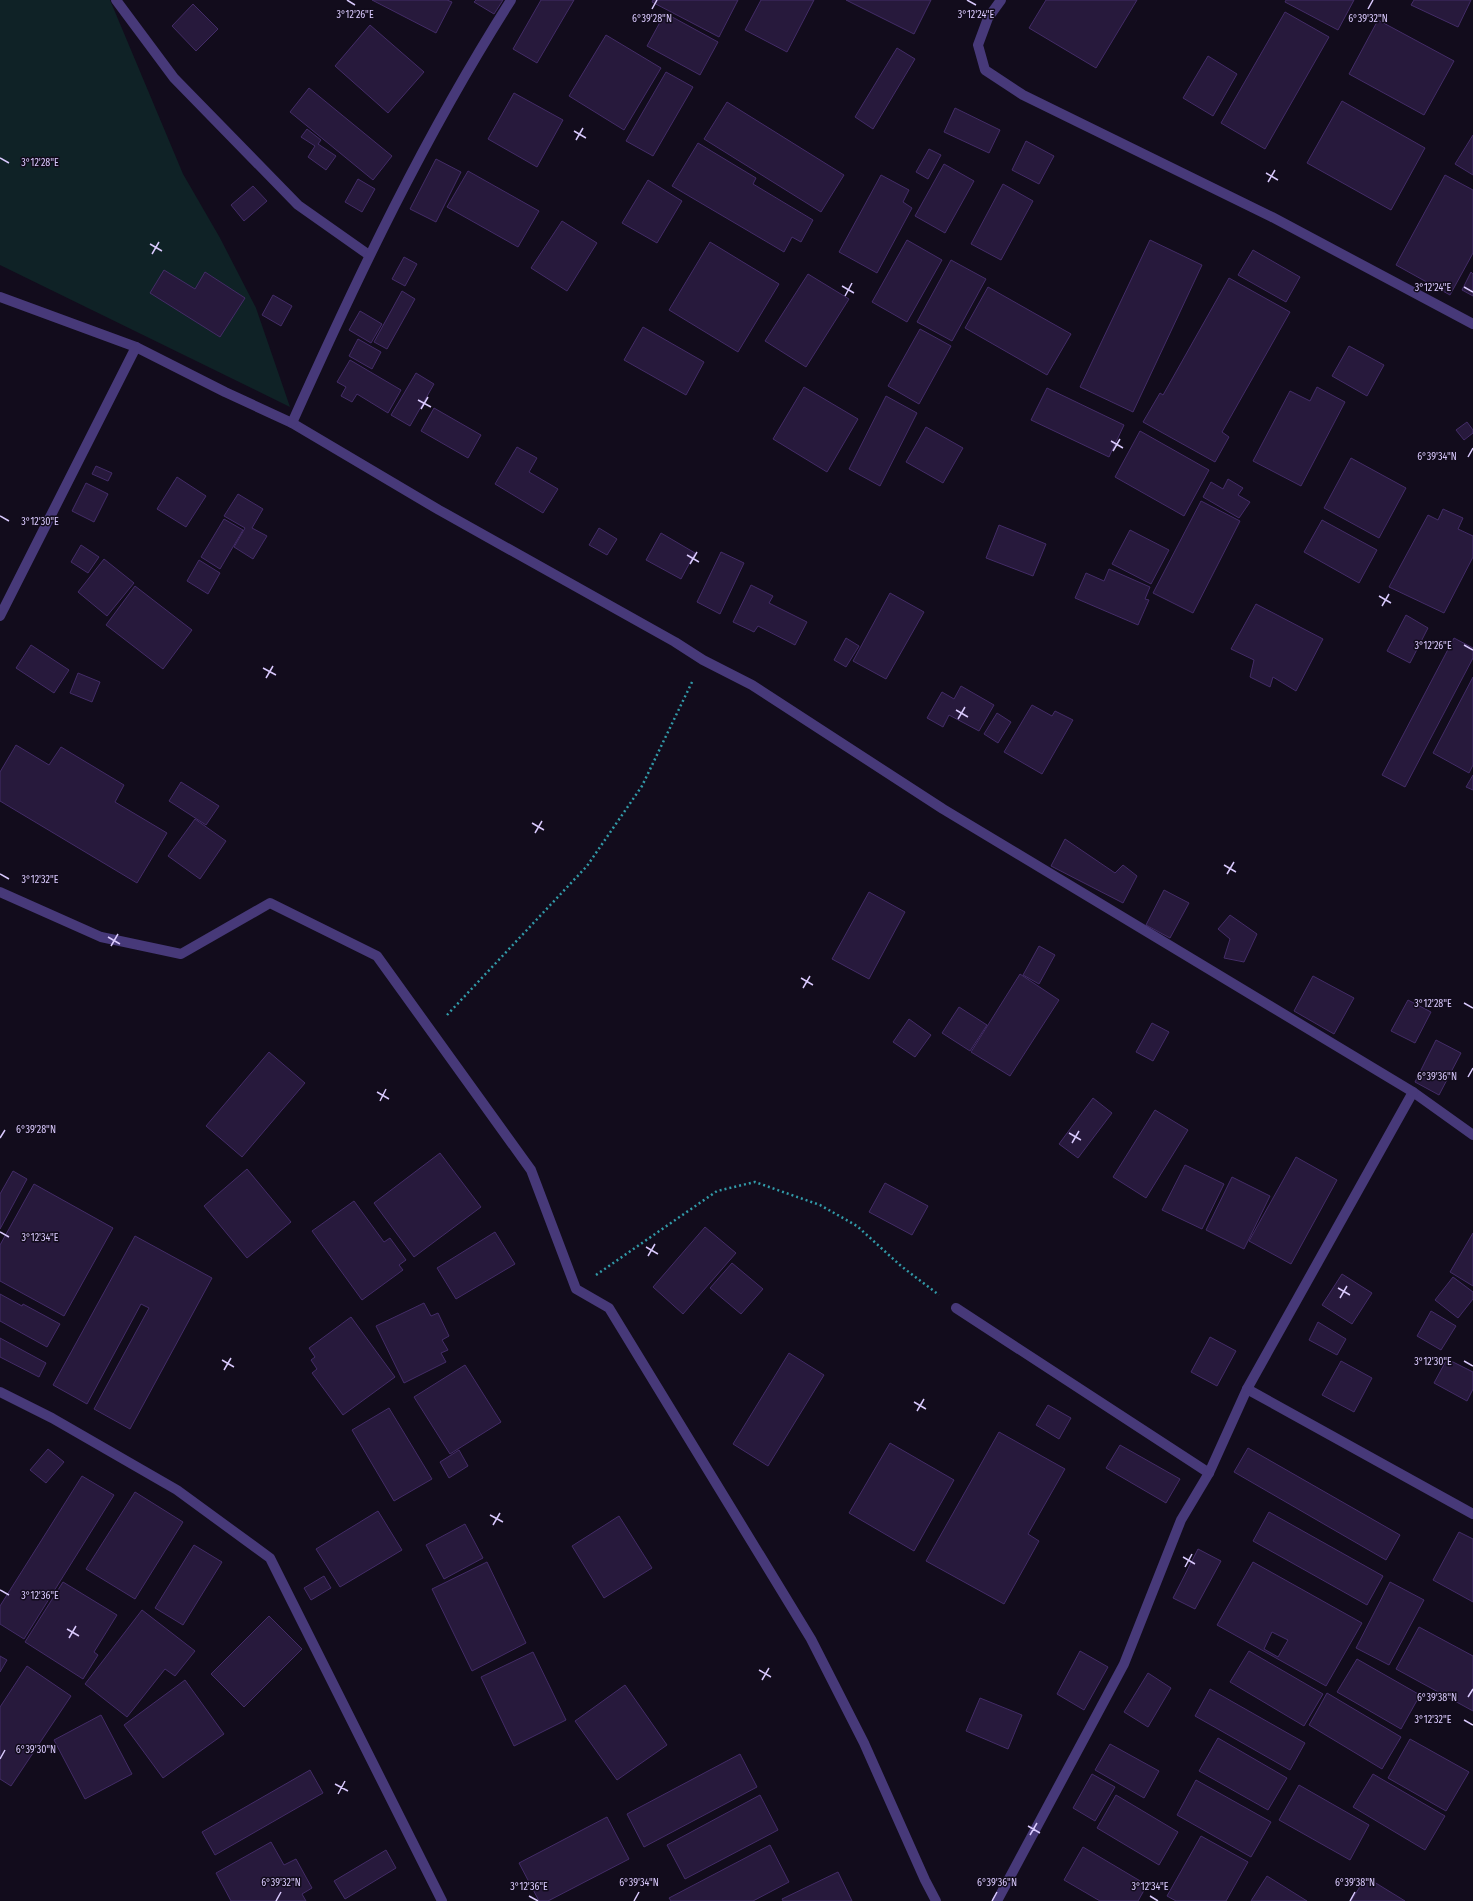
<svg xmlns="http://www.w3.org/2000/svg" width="1473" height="1901" font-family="'Fira Sans Condensed',sans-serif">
<rect width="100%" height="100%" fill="#120c1c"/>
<path fill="#0f2226" d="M0,0H110L183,174L220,238L256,308L290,407L0,265Z"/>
<g fill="#27193c" stroke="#432c67" fill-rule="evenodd">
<path d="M372,0H447L452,2L436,33Z"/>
<path d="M476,0H503L494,14L474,2Z"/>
<path d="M541,0H574L537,63L513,49Z"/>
<path d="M653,0H738L719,37L652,2Z"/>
<path d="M761,0H814L787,52L745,30Z"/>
<path d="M846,0H931L914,34Z"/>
<path d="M1046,0H1137L1096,68L1029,28Z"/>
<path d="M1286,0H1354L1338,30L1285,2Z"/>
<path d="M1414,0H1471L1458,27L1411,5Z"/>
<path d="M193,4L218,29L196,51L172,26Z"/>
<path d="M1285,12L1329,37L1265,149L1221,123Z"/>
<path d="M665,13L718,42L700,75L647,46Z"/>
<path d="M1378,20L1454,61L1424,115L1349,74Z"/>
<path d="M370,25L424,72L388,113L335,66Z"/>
<path d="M606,35L661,68L624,130L569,96Z"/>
<path d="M897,48L915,59L873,129L855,117Z"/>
<path d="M1208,56L1237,74L1213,116L1183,98Z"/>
<path d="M666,72L693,87L653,156L626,141Z"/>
<path d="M309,88L392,156L373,180L290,112Z"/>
<path d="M514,93L563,120L537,167L488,139Z"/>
<path d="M1342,101L1425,148L1391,210L1307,163Z"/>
<path d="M727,102L844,175L821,212L704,139Z"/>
<path d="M955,108L1000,130L989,153L944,132Z"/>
<path d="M307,129L321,140L318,144L336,156L326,170L308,157L315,146L301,137Z"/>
<path d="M1473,135V175L1455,164Z"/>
<path d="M1026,141L1054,156L1039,184L1012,170Z"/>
<path d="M698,143L756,178L753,184L813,220L801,242L792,237L784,252L672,186Z"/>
<path d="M929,149L941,155L928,179L916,172Z"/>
<path d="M436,159L461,172L436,222L410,209Z"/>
<path d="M944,164L974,181L945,233L915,216Z"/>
<path d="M468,171L539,211L518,247L447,207Z"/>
<path d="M881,175L909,190L903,202L912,208L877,273L839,252Z"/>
<path d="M1445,175L1473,190V253L1450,295L1396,265Z"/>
<path d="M358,179L375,189L362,212L345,202Z"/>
<path d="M648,180L682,201L657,243L622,223Z"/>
<path d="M1003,184L1033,201L1001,260L971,244Z"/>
<path d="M253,186L267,201L244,221L231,205Z"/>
<path d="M562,221L597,243L567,291L531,268Z"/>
<path d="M907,240L942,260L907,322L872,302Z"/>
<path d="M1150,240L1202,265L1133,412L1080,387Z"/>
<path d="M710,242L779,284L738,352L669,310Z"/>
<path d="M1253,250L1300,277L1286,302L1238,275Z"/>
<path d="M404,257L417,264L405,286L392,279Z"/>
<path d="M951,260L986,279L952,341L917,322Z"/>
<path d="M164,270L195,289L205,272L245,298L220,337L150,293Z"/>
<path d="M1471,272L1473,274V296L1462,290Z"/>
<path d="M808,274L849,299L806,367L765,341Z"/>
<path d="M1229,278L1290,312L1222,432L1229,437L1215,462L1143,422L1160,393L1163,395Z"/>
<path d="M988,287L1071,334L1047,375L965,328Z"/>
<path d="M402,291L415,299L387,349L374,342Z"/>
<path d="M273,295L292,306L281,326L262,315Z"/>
<path d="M360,311L382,324L371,343L349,330Z"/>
<path d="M643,327L704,362L686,395L624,360Z"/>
<path d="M920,329L951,346L919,404L888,386Z"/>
<path d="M358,339L381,352L372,369L349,356Z"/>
<path d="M1349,346L1384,365L1367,396L1332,376Z"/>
<path d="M350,360L401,390L388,413L357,394L352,402L341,396L346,387L337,382Z"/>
<path d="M416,373L434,384L410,426L391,415Z"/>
<path d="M804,387L858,419L827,472L773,439Z"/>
<path d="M1317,387L1345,402L1301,486L1253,461L1290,391L1310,401Z"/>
<path d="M1047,388L1124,425L1109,457L1031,420Z"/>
<path d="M886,396L917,413L880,486L849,469Z"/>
<path d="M434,408L481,435L468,458L421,431Z"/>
<path d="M1467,422L1473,430V433L1464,440L1456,430Z"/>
<path d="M926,427L963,448L943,483L906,462Z"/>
<path d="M1140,431L1209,470L1184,516L1115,477Z"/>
<path d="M517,447L537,458L529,472L558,489L543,513L495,484Z"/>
<path d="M1351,458L1406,488L1379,538L1324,508Z"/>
<path d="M96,466L112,473L108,481L92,474Z"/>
<path d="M177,477L206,496L186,527L157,509Z"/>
<path d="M1228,479L1243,488L1238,495L1250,502L1239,518L1203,497L1211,482L1223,489Z"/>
<path d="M86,483L108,494L94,522L72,511Z"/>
<path d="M238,494L263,509L252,528L267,536L253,559L234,547L245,528L224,516Z"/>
<path d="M1201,501L1240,521L1193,613L1153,593Z"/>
<path d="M1443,509L1463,518L1458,529L1473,536V557L1444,613L1389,587L1428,515L1438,520Z"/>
<path d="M224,519L243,530L220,569L201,557Z"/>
<path d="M1322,520L1377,550L1359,583L1304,552Z"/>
<path d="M999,525L1046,544L1033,576L986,558Z"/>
<path d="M599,528L617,539L607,555L589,545Z"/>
<path d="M1130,530L1169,550L1151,584L1112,564Z"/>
<path d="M661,533L695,553L681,579L646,560Z"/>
<path d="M81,545L99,557L88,573L71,562Z"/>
<path d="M721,552L744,563L720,614L697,602Z"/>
<path d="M104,559L134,583L107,616L78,592Z"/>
<path d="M199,560L220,573L208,594L187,581Z"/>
<path d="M1109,569L1150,587L1145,599L1149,600L1138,625L1075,598L1086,573L1104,581Z"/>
<path d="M751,585L773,596L769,603L807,622L795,645L758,626L754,632L733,622Z"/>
<path d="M135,586L192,630L163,669L106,625Z"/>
<path d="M890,593L924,612L886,679L853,661Z"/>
<path d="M1256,604L1323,639L1296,691L1273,677L1270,687L1250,677L1254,660L1231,649Z"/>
<path d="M1406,615L1428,628L1410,663L1387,651Z"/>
<path d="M846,638L859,646L846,667L834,660Z"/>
<path d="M1454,638L1473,648V658L1405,787L1382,775Z"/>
<path d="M31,645L69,670L54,693L16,668Z"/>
<path d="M78,673L100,682L92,702L70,693Z"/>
<path d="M1473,677V765L1469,773L1433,753Z"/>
<path d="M961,686L994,705L979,731L949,715L943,727L927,718L942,692L954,699Z"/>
<path d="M1032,705L1052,716L1055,711L1073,720L1042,774L1004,752Z"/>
<path d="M997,713L1011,722L998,743L984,734Z"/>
<path d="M16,745L49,765L61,747L124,785L115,802L167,833L137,883L0,801V772Z"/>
<path d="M1473,775V790L1466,787Z"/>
<path d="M181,782L219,806L206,825L169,801Z"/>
<path d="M195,819L226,841L200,879L168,856Z"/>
<path d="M1065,839L1115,873L1123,865L1137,876L1123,903L1051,866Z"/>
<path d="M1164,890L1189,903L1170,938L1146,925Z"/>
<path d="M869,892L905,912L869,979L832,959Z"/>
<path d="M1230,915L1257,934L1244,962L1224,958L1230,939L1218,929Z"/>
<path d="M1039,946L1055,955L1039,984L1023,975Z"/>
<path d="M1020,974L1059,1000L1010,1076L971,1052Z"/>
<path d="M1313,976L1354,998L1334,1034L1294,1011Z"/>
<path d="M1408,1000L1431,1012L1415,1043L1391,1031Z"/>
<path d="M959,1007L987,1025L970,1051L942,1033Z"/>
<path d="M909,1019L931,1035L915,1057L893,1042Z"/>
<path d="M1152,1023L1169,1032L1153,1061L1136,1052Z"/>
<path d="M1436,1040L1461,1053L1439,1095L1415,1082Z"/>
<path d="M269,1052L305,1083L242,1157L206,1126Z"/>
<path d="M1093,1098L1112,1113L1078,1158L1059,1144Z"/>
<path d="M1155,1110L1188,1130L1146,1198L1113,1177Z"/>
<path d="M440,1153L481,1207L414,1257L374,1203Z"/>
<path d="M1296,1157L1337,1180L1291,1264L1249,1241Z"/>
<path d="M1185,1165L1224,1184L1202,1229L1162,1210Z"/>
<path d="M247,1169L291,1222L247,1258L204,1206Z"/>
<path d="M13,1171L27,1179L0,1229V1194Z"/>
<path d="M1232,1177L1270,1196L1244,1249L1206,1230Z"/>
<path d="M885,1183L928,1206L912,1235L869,1212Z"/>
<path d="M34,1184L113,1228L64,1316L0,1281V1245Z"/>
<path d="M354,1201L384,1242L390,1238L406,1260L399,1265L403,1270L362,1300L312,1231Z"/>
<path d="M705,1227L736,1253L683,1314L653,1287Z"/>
<path d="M495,1232L515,1264L456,1299L437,1268Z"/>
<path d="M1473,1233V1286L1450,1272Z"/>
<path d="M135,1236L212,1278L130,1429L94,1409L149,1308L141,1304L87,1404L53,1385Z"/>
<path d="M732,1263L763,1289L741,1314L710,1288Z"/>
<path d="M1342,1274L1372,1293L1352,1324L1322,1305Z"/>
<path d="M1453,1277L1473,1292V1299L1458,1318L1435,1300Z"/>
<path d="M0,1294L22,1306L23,1304L60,1324L47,1347L0,1321Z"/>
<path d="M424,1303L431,1316L438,1313L449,1336L442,1340L448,1350L441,1353L446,1362L404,1383L376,1326Z"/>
<path d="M1431,1311L1456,1326L1441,1350L1417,1336Z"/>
<path d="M351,1317L395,1377L343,1415L312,1373L317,1369L311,1360L315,1357L309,1348Z"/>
<path d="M1318,1322L1346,1339L1337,1355L1309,1340Z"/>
<path d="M1210,1337L1236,1351L1217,1386L1191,1372Z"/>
<path d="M0,1338L46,1363L39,1377L0,1357Z"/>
<path d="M789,1353L824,1375L768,1466L733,1444Z"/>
<path d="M1447,1359L1473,1372V1389L1467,1401L1434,1383Z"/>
<path d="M1341,1361L1372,1378L1354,1412L1322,1395Z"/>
<path d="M465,1365L501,1422L450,1454L414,1397Z"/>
<path d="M1048,1405L1071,1418L1059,1439L1036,1425Z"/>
<path d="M389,1408L432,1479L394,1501L352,1430Z"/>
<path d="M999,1432L1065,1469L1028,1534L1039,1541L1004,1604L926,1561Z"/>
<path d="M890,1443L954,1480L914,1551L849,1513Z"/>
<path d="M1120,1445L1180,1479L1166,1503L1106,1468Z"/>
<path d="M1248,1448L1400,1535L1386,1560L1234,1472Z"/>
<path d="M48,1449L64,1462L46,1483L30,1470Z"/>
<path d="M459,1450L468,1466L449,1478L440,1462Z"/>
<path d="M82,1476L114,1495L24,1639L0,1624V1606Z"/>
<path d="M135,1492L183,1522L135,1599L86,1569Z"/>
<path d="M378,1511L402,1550L340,1587L316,1549Z"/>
<path d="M1269,1512L1383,1576L1367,1605L1253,1541Z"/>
<path d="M619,1516L652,1568L604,1598L572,1546Z"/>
<path d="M465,1524L483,1558L444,1579L426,1545Z"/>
<path d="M1459,1532L1473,1539V1602L1433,1580Z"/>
<path d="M194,1545L222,1562L183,1625L155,1608Z"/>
<path d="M1198,1549L1221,1561L1195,1609L1173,1598Z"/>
<path d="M487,1562L526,1643L472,1671L432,1589Z"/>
<path d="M1253,1562L1362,1623L1326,1686L1217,1625ZM1272,1632L1288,1640L1278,1657L1264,1649Z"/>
<path d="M324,1576L331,1588L311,1600L304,1588Z"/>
<path d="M63,1582L117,1615L94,1652L98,1655L83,1679L25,1642Z"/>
<path d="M1390,1582L1424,1600L1389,1665L1356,1648Z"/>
<path d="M142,1610L195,1651L175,1676L165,1669L127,1717L85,1684Z"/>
<path d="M269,1616L302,1649L244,1707L211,1674Z"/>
<path d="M1419,1627L1473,1656V1711L1396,1669Z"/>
<path d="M1080,1651L1108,1667L1084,1710L1057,1694Z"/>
<path d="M1249,1651L1323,1694L1304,1726L1230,1682Z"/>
<path d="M533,1652L566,1720L514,1746L481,1677Z"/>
<path d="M0,1656L7,1660L0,1672Z"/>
<path d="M1357,1659L1420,1695L1401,1729L1337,1692Z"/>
<path d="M27,1666L71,1696L11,1786L0,1779V1707Z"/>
<path d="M1148,1673L1171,1688L1148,1727L1124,1712Z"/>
<path d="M185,1680L224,1734L163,1778L124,1725Z"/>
<path d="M625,1685L667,1745L617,1780L575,1721Z"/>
<path d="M1210,1689L1305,1743L1290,1770L1195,1716Z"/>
<path d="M1327,1693L1401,1737L1382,1769L1309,1725Z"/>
<path d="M980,1698L1022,1715L1008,1749L966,1731Z"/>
<path d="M101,1715L132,1774L85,1799L54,1740Z"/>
<path d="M1218,1738L1287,1778L1268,1810L1199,1771Z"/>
<path d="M1410,1739L1469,1772L1446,1811L1388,1778Z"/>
<path d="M1110,1744L1159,1771L1144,1798L1095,1770Z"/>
<path d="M740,1754L757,1787L644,1847L627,1814Z"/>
<path d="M310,1770L323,1793L215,1855L202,1832Z"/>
<path d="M1092,1774L1115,1787L1095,1821L1073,1808Z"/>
<path d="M1373,1774L1445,1816L1425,1850L1353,1807Z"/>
<path d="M1196,1780L1271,1822L1251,1857L1177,1815Z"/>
<path d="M1299,1785L1369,1825L1350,1860L1279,1820Z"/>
<path d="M760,1795L778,1830L685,1879L667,1845Z"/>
<path d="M1116,1795L1178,1832L1159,1865L1097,1828Z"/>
<path d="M607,1817L629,1859L548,1901H539L519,1863Z"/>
<path d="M1201,1836L1248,1862L1226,1901H1176L1167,1896Z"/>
<path d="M271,1842L284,1865L296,1859L312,1888L302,1894L306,1901H231L216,1873Z"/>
<path d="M770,1845L789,1882L753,1901H671L669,1898Z"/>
<path d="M1083,1847L1147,1885L1138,1901H1100L1064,1880Z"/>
<path d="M386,1850L396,1868L345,1899L334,1881Z"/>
<path d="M838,1872L852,1901H783L782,1899Z"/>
<path d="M1267,1876L1307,1901H1251Z"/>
<path d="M1366,1877L1405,1901H1351Z"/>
</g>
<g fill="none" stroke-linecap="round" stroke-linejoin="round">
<g stroke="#329aa8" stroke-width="2.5" stroke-dasharray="2 3" stroke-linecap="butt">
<path d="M447,1015L587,866L642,786L693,680"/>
<path d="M596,1275L717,1191L755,1182L820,1205L857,1226L901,1266L939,1295"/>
</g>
<g stroke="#473979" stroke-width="10">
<path d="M116,0L174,78L298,205L369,255"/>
<path d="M1001,0L988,18L978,45L985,70L1023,95L1272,217L1473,324"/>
<path d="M0,297L136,347L225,392L292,423L439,510L675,642L703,660L752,685L943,809L1413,1092L1473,1135"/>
<path d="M292,423C357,278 425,135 511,0"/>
<path d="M0,616L136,347"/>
<path d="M0,892L101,937L181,954L270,903L377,956L531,1170L576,1289L609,1308L811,1639L864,1743L925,1880L936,1901"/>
<path d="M956,1308L1209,1473"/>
<path d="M1247,1389L1473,1514"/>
<path d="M0,1392L52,1418L177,1490L270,1558L442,1901"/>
<path d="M997,1901L1124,1664L1181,1520L1209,1473L1247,1389L1413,1092"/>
</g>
</g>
<path fill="none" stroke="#d9c9fd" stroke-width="1.5" d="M347,0L355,5M967,0L976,5M652,9L657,0M1368,9L1373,0M574,131L586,138M576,140L583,128M0,158L9,163M1266,173L1278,180M1268,182L1275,170M150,244L162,251M152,254L159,242M842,286L854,293M1464,287L1473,292M845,296L852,283M418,400L431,407M421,409L428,397M1111,441L1123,448M1113,451L1120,439M1468,457L1473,448M0,516L9,521M687,555L699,562M690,564L697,552M1379,596L1391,603M1382,606L1389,594M1464,645L1473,650M263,668L276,675M266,678L273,666M956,710L968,717M958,719L965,707M532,823L544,830M535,833L542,821M1224,865L1236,872M0,874L9,879M1227,874L1234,862M108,937L120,944M111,946L118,934M801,978L813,985M803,988L810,976M1464,1003L1473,1008M1468,1077L1473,1068M377,1092L389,1099M380,1101L386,1089M1069,1133L1081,1140M0,1138L5,1130M1072,1143L1079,1131M0,1232L9,1237M646,1247L658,1254M648,1256L655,1244M1338,1288L1350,1295M1340,1298L1347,1286M222,1360L234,1367M1464,1361L1473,1366M224,1370L231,1358M914,1402L926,1409M917,1411L924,1399M490,1515L503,1522M493,1525L500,1513M1183,1557L1195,1564M1185,1567L1192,1554M0,1590L9,1595M67,1629L79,1636M69,1638L76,1626M759,1670L771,1677M762,1680L769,1668M1468,1697L1473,1689M1464,1720L1473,1725M0,1759L5,1750M335,1784L348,1791M338,1794L345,1781M1028,1826L1040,1833M1030,1835L1037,1823M529,1896L538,1901M1150,1896L1158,1901M276,1901L281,1892M634,1901L639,1892M992,1901L997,1892M1350,1901L1355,1892"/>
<g font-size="10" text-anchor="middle" fill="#d9c9fd" stroke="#120c1c" stroke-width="3" stroke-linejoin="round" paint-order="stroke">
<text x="976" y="18">3°12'24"E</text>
<text x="355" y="18">3°12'26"E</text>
<text x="652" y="22">6°39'28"N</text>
<text x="1368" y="22">6°39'32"N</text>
<text x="40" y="166">3°12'28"E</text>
<text x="1433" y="291">3°12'24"E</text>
<text x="1437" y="460">6°39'34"N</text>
<text x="40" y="525">3°12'30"E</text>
<text x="1433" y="649">3°12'26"E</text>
<text x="40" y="883">3°12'32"E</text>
<text x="1433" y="1007">3°12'28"E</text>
<text x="1437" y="1080">6°39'36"N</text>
<text x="36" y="1133">6°39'28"N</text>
<text x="40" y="1241">3°12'34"E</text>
<text x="1433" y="1365">3°12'30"E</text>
<text x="40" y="1599">3°12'36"E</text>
<text x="1437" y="1701">6°39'38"N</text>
<text x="1433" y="1723">3°12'32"E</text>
<text x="36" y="1753">6°39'30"N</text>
<text x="281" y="1886">6°39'32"N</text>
<text x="639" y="1886">6°39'34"N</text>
<text x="997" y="1886">6°39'36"N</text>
<text x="1355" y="1886">6°39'38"N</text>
<text x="529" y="1890">3°12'36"E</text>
<text x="1150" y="1890">3°12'34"E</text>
</g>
</svg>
